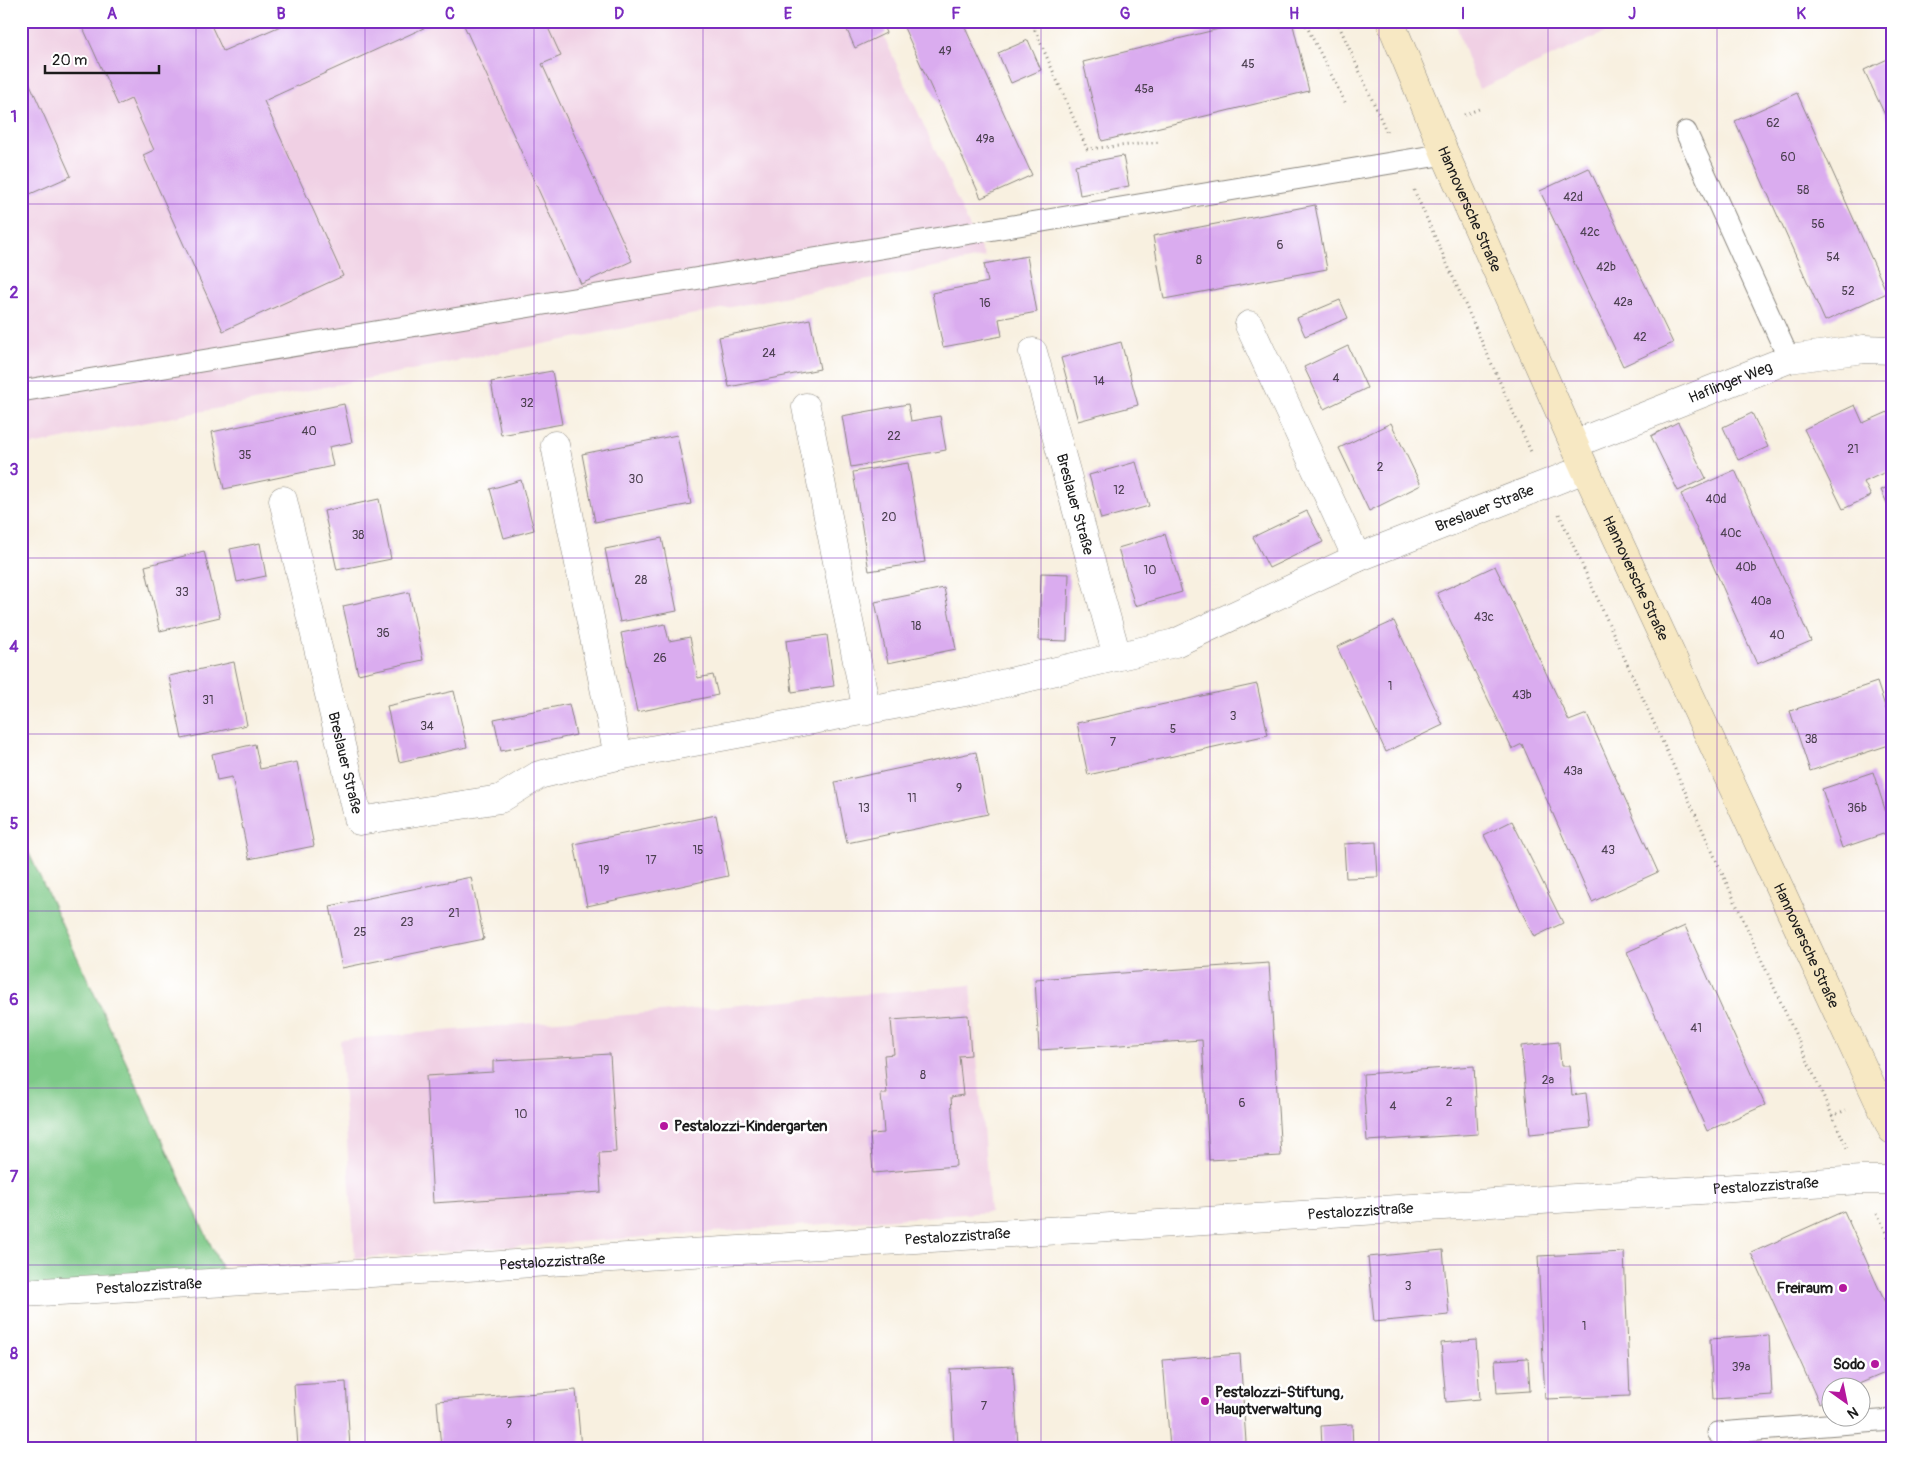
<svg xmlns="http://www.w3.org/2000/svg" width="1913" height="1469" font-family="Pangolin,sans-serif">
<rect width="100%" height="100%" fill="#fff"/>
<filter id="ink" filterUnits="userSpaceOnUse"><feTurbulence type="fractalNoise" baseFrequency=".02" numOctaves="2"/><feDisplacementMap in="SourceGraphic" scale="10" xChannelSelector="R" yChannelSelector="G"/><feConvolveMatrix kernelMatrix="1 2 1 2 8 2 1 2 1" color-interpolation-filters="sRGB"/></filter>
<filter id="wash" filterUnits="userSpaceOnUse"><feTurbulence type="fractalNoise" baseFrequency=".0096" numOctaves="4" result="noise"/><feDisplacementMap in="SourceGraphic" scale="20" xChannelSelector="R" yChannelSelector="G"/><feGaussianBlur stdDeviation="1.12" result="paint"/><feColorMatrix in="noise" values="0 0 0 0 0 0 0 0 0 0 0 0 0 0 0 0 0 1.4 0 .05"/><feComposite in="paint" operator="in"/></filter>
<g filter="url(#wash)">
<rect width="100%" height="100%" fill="#f8f0e0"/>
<g fill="#f0d0e4">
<path d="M21,21H877L971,230L985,257L21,447Z"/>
<path d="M1455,21H1631L1479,89L1466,55Z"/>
<path d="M971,985L990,1212L355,1258L340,1040Z"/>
</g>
<path fill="#7dc987" stroke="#4c7252" d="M21,836L228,1282L21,1293Z"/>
<g id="blocks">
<g fill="#daacef">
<path d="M80,21H209L223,51L285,24L284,21H439L264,101L343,276L223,331L143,155L154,150L131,99L118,105Z"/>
<path d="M462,21H545L561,56L542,64L632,261L581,284Z"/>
<path d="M843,21H881L886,33L855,48Z"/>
<path d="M901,21H962L1032,175L981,198Z"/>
<path d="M1252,21H1292L1309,91L1102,141L1083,62Z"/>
<path d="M1028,40L1041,70L1011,83L998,53Z"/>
<path d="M1892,57V130L1864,70Z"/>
<path d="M21,64L71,176L21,198Z"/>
<path d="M1797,93L1887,293L1825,321L1735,121Z"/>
<path d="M1123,156L1129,186L1080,195L1075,165Z"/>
<path d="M1589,168L1673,343L1623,366L1540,191Z"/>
<path d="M1315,205L1327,269L1164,299L1153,236Z"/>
<path d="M1027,256L1037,312L999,319L1002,336L943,347L932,293L988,282L984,264Z"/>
<path d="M1340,300L1348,318L1305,336L1297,318Z"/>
<path d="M810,319L820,369L729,387L719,337Z"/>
<path d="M1121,342L1138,405L1078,421L1061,358Z"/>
<path d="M1348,346L1367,388L1324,409L1304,367Z"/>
<path d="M552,371L562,424L501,435L491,382Z"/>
<path d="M344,404L352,442L329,447L333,466L224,489L212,432Z"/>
<path d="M908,404L911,421L940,416L946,450L851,467L842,416Z"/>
<path d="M1855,405L1863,423L1888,412L1892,420V469L1864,482L1871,496L1843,509L1804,429Z"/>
<path d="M1752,413L1768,447L1738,460L1723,427Z"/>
<path d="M1678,422L1706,478L1678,491L1651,436Z"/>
<path d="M1391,423L1421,485L1369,511L1339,448Z"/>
<path d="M677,435L691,504L595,522L582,454Z"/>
<path d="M1136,462L1149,506L1101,519L1089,475Z"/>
<path d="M908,463L925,562L869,571L853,472Z"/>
<path d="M1735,470L1811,641L1757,664L1681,494Z"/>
<path d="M521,480L534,530L504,538L490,489Z"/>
<path d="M1892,485V514L1881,490Z"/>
<path d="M379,499L391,559L337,570L324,511Z"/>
<path d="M1307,511L1323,542L1269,568L1253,537Z"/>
<path d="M1165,534L1182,592L1135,606L1118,548Z"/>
<path d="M662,538L677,611L620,622L605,549Z"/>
<path d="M260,543L266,576L237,582L230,549Z"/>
<path d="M204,551L220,617L160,631L145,566Z"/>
<path d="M1495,566L1569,721L1587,714L1658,872L1592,902L1522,744L1512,749L1437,593Z"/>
<path d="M1041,573L1069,574L1067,641L1039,640Z"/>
<path d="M944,588L956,649L888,663L875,602Z"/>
<path d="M409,592L423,660L358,674L343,606Z"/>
<path d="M1394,621L1443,725L1386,752L1337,647Z"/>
<path d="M665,624L669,641L690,637L698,678L713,675L718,695L637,712L621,633Z"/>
<path d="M827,635L834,686L792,692L786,641Z"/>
<path d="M234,662L247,725L182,739L169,676Z"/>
<path d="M1877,682L1892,727V744L1810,771L1790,711Z"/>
<path d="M1257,684L1268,735L1088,775L1077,723Z"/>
<path d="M454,691L467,747L399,762L387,706Z"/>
<path d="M569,704L576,735L501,751L494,719Z"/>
<path d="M255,744L260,769L297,762L314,846L249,859L232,777L217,780L212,754Z"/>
<path d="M976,752L988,814L847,843L835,782Z"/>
<path d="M1873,772L1892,831L1842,848L1822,789Z"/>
<path d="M716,815L728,876L587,906L574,844Z"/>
<path d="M1512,821L1563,923L1534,937L1484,835Z"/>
<path d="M1376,842L1378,877L1346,878L1344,844Z"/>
<path d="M471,877L484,939L342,968L330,906Z"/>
<path d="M1685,926L1765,1105L1707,1131L1627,952Z"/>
<path d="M1269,963L1281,1156L1209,1160L1202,1040L1039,1050L1035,979Z"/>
<path d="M968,1015L971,1055L959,1056L963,1095L951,1097L956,1166L873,1173L870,1134L884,1133L881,1094H887L884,1055L894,1054L891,1020Z"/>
<path d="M1559,1042L1561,1066H1569L1572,1095L1586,1093L1590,1128L1530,1134L1521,1046Z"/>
<path d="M610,1054L616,1152L599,1153L601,1192L433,1203L426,1076L493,1072V1061Z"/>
<path d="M1474,1066L1478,1134L1367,1141L1363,1074Z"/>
<path d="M1844,1211L1892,1318V1343L1890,1344L1892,1348V1370L1854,1386H1830V1397L1819,1403L1751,1253Z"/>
<path d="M1443,1250L1449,1315L1374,1322L1368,1257Z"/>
<path d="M1624,1252L1630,1396L1545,1399L1538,1256Z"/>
<path d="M1769,1335L1772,1395L1713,1399L1710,1339Z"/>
<path d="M1476,1340L1480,1399L1446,1402L1441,1343Z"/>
<path d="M1240,1354L1246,1442L1170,1448L1163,1360Z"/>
<path d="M1528,1358L1530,1391L1497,1393L1495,1360Z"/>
<path d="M1013,1366L1018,1445L1051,1443V1448H954L950,1369Z"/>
<path d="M346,1382L350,1448H298L294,1385Z"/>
<path d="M576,1390L581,1448H441L437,1401Z"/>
<path d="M1352,1424L1353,1448H1322L1321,1426Z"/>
</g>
</g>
</g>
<g filter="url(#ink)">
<use href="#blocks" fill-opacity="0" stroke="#8a867e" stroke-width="1"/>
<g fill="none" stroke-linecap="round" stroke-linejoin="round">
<defs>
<g id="lane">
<path d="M1686,132L1789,359"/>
<path d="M21,391L1445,154"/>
<path d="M1718,1433L1892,1420"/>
</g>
<g id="street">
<path d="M1249,325L1357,558"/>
<path id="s1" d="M1033,352L1117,656"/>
<path d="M806,407L867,711"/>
<path id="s2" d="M1574,444L1789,359L1864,349L1892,350"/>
<path d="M555,445L618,756"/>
<path id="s3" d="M283,500L359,821L500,799L539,775L618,756L976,690L1175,643L1357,558L1585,469"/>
<path id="s4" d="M21,1293L228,1282L1861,1180H1892"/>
</g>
<g id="secondary">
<path id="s5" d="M1390,21L1445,154L1585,469L1892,1130"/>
</g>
</defs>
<use href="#lane" stroke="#8a867e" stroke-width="23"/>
<use href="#street" stroke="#8a867e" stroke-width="29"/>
<use href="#secondary" stroke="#8a867e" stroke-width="29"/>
<g stroke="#8a867e" stroke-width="3" stroke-dasharray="1 4" stroke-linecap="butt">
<path d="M1031,21L1035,29"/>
<path d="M1040,21L1035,30L1087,149L1161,142"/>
<path d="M1304,21L1346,104"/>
<path d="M1337,21L1387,133"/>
<path d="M1464,115L1479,109"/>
<path d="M1414,190L1532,454"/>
<path d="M1559,514L1847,1148"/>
<path d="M1832,1116L1846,1110"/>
<path d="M1877,1213L1892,1245"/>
</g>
<use href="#lane" stroke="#fff" stroke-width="21"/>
<use href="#street" stroke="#fff" stroke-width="28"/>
<use href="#secondary" stroke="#f7e8c3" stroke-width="28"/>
</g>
</g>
<path fill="none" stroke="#7b2cbf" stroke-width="1" stroke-opacity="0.55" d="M196,21V1448M365,21V1448M534,21V1448M703,21V1448M872,21V1448M1041,21V1448M1210,21V1448M1379,21V1448M1548,21V1448M1717,21V1448M21,204H1892M21,381H1892M21,558H1892M21,734H1892M21,911H1892M21,1088H1892M21,1265H1892"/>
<g fill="#b5179e" stroke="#fff" stroke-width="2">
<circle cx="664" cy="1126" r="5"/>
<circle cx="1843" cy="1288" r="5"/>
<circle cx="1875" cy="1364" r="5"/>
<circle cx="1205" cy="1401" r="5"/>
</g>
<g text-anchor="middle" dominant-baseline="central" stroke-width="5" stroke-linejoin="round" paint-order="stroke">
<g font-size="12" fill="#4c4051">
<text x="945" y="51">49</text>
<text x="1248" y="64">45</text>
<text x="1144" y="89">45a</text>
<text x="1773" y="123">62</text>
<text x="985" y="139">49a</text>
<text x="1788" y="157">60</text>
<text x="1803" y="190">58</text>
<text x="1573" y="197">42d</text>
<text x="1818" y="224">56</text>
<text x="1590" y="232">42c</text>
<text x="1280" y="245">6</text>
<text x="1833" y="257">54</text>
<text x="1199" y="260">8</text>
<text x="1606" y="267">42b</text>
<text x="1848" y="291">52</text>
<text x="1623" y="302">42a</text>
<text x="985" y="303">16</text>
<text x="1640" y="337">42</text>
<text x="769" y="353">24</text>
<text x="1336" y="378">4</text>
<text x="1099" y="381">14</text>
<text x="527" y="403">32</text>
<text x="309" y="431">40</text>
<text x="894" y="436">22</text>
<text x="1853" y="449">21</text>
<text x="245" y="455">35</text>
<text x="1380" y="467">2</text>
<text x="636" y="479">30</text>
<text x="1119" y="490">12</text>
<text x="1716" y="499">40d</text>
<text x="889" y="517">20</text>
<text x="1731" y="533">40c</text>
<text x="358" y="535">38</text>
<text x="1746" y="567">40b</text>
<text x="1150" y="570">10</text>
<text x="641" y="580">28</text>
<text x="182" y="592">33</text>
<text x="1761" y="601">40a</text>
<text x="1484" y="617">43c</text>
<text x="916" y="626">18</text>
<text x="383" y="633">36</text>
<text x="1777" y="635">40</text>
<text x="660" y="658">26</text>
<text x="1390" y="686">1</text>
<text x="1522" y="695">43b</text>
<text x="208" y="700">31</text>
<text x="1233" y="716">3</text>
<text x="427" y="726">34</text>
<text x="1173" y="729">5</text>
<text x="1811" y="739">38</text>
<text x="1113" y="742">7</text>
<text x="1573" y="771">43a</text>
<text x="959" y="788">9</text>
<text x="912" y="798">11</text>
<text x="864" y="808">13</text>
<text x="1857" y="808">36b</text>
<text x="698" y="850">15</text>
<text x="1608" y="850">43</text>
<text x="651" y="860">17</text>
<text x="604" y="870">19</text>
<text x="454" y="913">21</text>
<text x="407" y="922">23</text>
<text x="360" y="932">25</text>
<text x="1696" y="1028">41</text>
<text x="923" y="1075">8</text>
<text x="1548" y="1080">2a</text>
<text x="1449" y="1102">2</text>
<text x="1242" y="1103">6</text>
<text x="1393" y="1106">4</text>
<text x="521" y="1114">10</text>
<text x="1408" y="1286">3</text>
<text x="1584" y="1326">1</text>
<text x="1741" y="1367">39a</text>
<text x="984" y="1406">7</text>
<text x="509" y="1424">9</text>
</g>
<g font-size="15" fill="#1c1c1c" stroke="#fff">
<text stroke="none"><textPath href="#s5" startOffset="204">Hannoversche Straße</textPath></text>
<text stroke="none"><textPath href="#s2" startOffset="168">Haflinger Weg</textPath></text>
<text stroke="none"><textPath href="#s1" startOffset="158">Breslauer Straße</textPath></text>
<text stroke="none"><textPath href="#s3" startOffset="1506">Breslauer Straße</textPath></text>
<text stroke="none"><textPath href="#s5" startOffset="609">Hannoversche Straße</textPath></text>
<text stroke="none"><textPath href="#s3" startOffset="270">Breslauer Straße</textPath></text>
<text stroke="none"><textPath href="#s5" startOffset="1014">Hannoversche Straße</textPath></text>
<text stroke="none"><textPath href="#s4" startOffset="1748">Pestalozzistraße</textPath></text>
<text stroke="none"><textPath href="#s4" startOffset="1342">Pestalozzistraße</textPath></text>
<text stroke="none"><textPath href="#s4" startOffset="938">Pestalozzistraße</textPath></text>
<text stroke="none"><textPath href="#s4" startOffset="532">Pestalozzistraße</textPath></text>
<text stroke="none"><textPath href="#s4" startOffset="128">Pestalozzistraße</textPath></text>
</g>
<g font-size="15" font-weight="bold" fill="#1c1c1c" stroke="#fff" text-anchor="start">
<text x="674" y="1126">Pestalozzi-Kindergarten</text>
<text x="1833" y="1288" text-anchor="end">Freiraum</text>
<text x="1865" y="1364" text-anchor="end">Sodo</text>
<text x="1215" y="1392">Pestalozzi-Stiftung,<tspan x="1215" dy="17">Hauptverwaltung</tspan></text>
</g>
</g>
<rect width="1913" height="1469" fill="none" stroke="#fff" stroke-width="55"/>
<g transform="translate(1846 1402) rotate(147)"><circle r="24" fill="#ffffff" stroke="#a4a4a4"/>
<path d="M0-4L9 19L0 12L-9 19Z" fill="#b5179e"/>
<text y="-8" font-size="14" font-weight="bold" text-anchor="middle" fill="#1c1c1c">N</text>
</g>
<path d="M45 65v8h114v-8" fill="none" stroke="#1c1c1c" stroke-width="2.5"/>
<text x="52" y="65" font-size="15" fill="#1c1c1c" stroke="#ffffff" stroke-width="4" paint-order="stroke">20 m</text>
<rect x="28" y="28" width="1858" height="1414" fill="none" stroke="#7b2cbf" stroke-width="2"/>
<g font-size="16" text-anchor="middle" font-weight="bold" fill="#7b2cbf">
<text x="112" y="19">A</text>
<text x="281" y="19">B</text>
<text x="450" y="19">C</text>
<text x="619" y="19">D</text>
<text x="788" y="19">E</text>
<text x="956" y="19">F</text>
<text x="1125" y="19">G</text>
<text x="1294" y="19">H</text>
<text x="1463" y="19">I</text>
<text x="1632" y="19">J</text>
<text x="1801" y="19">K</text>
<text x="14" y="122">1</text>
<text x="14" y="298">2</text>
<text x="14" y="475">3</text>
<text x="14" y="652">4</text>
<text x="14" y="829">5</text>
<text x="14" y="1005">6</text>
<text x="14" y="1182">7</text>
<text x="14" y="1359">8</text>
</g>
</svg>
